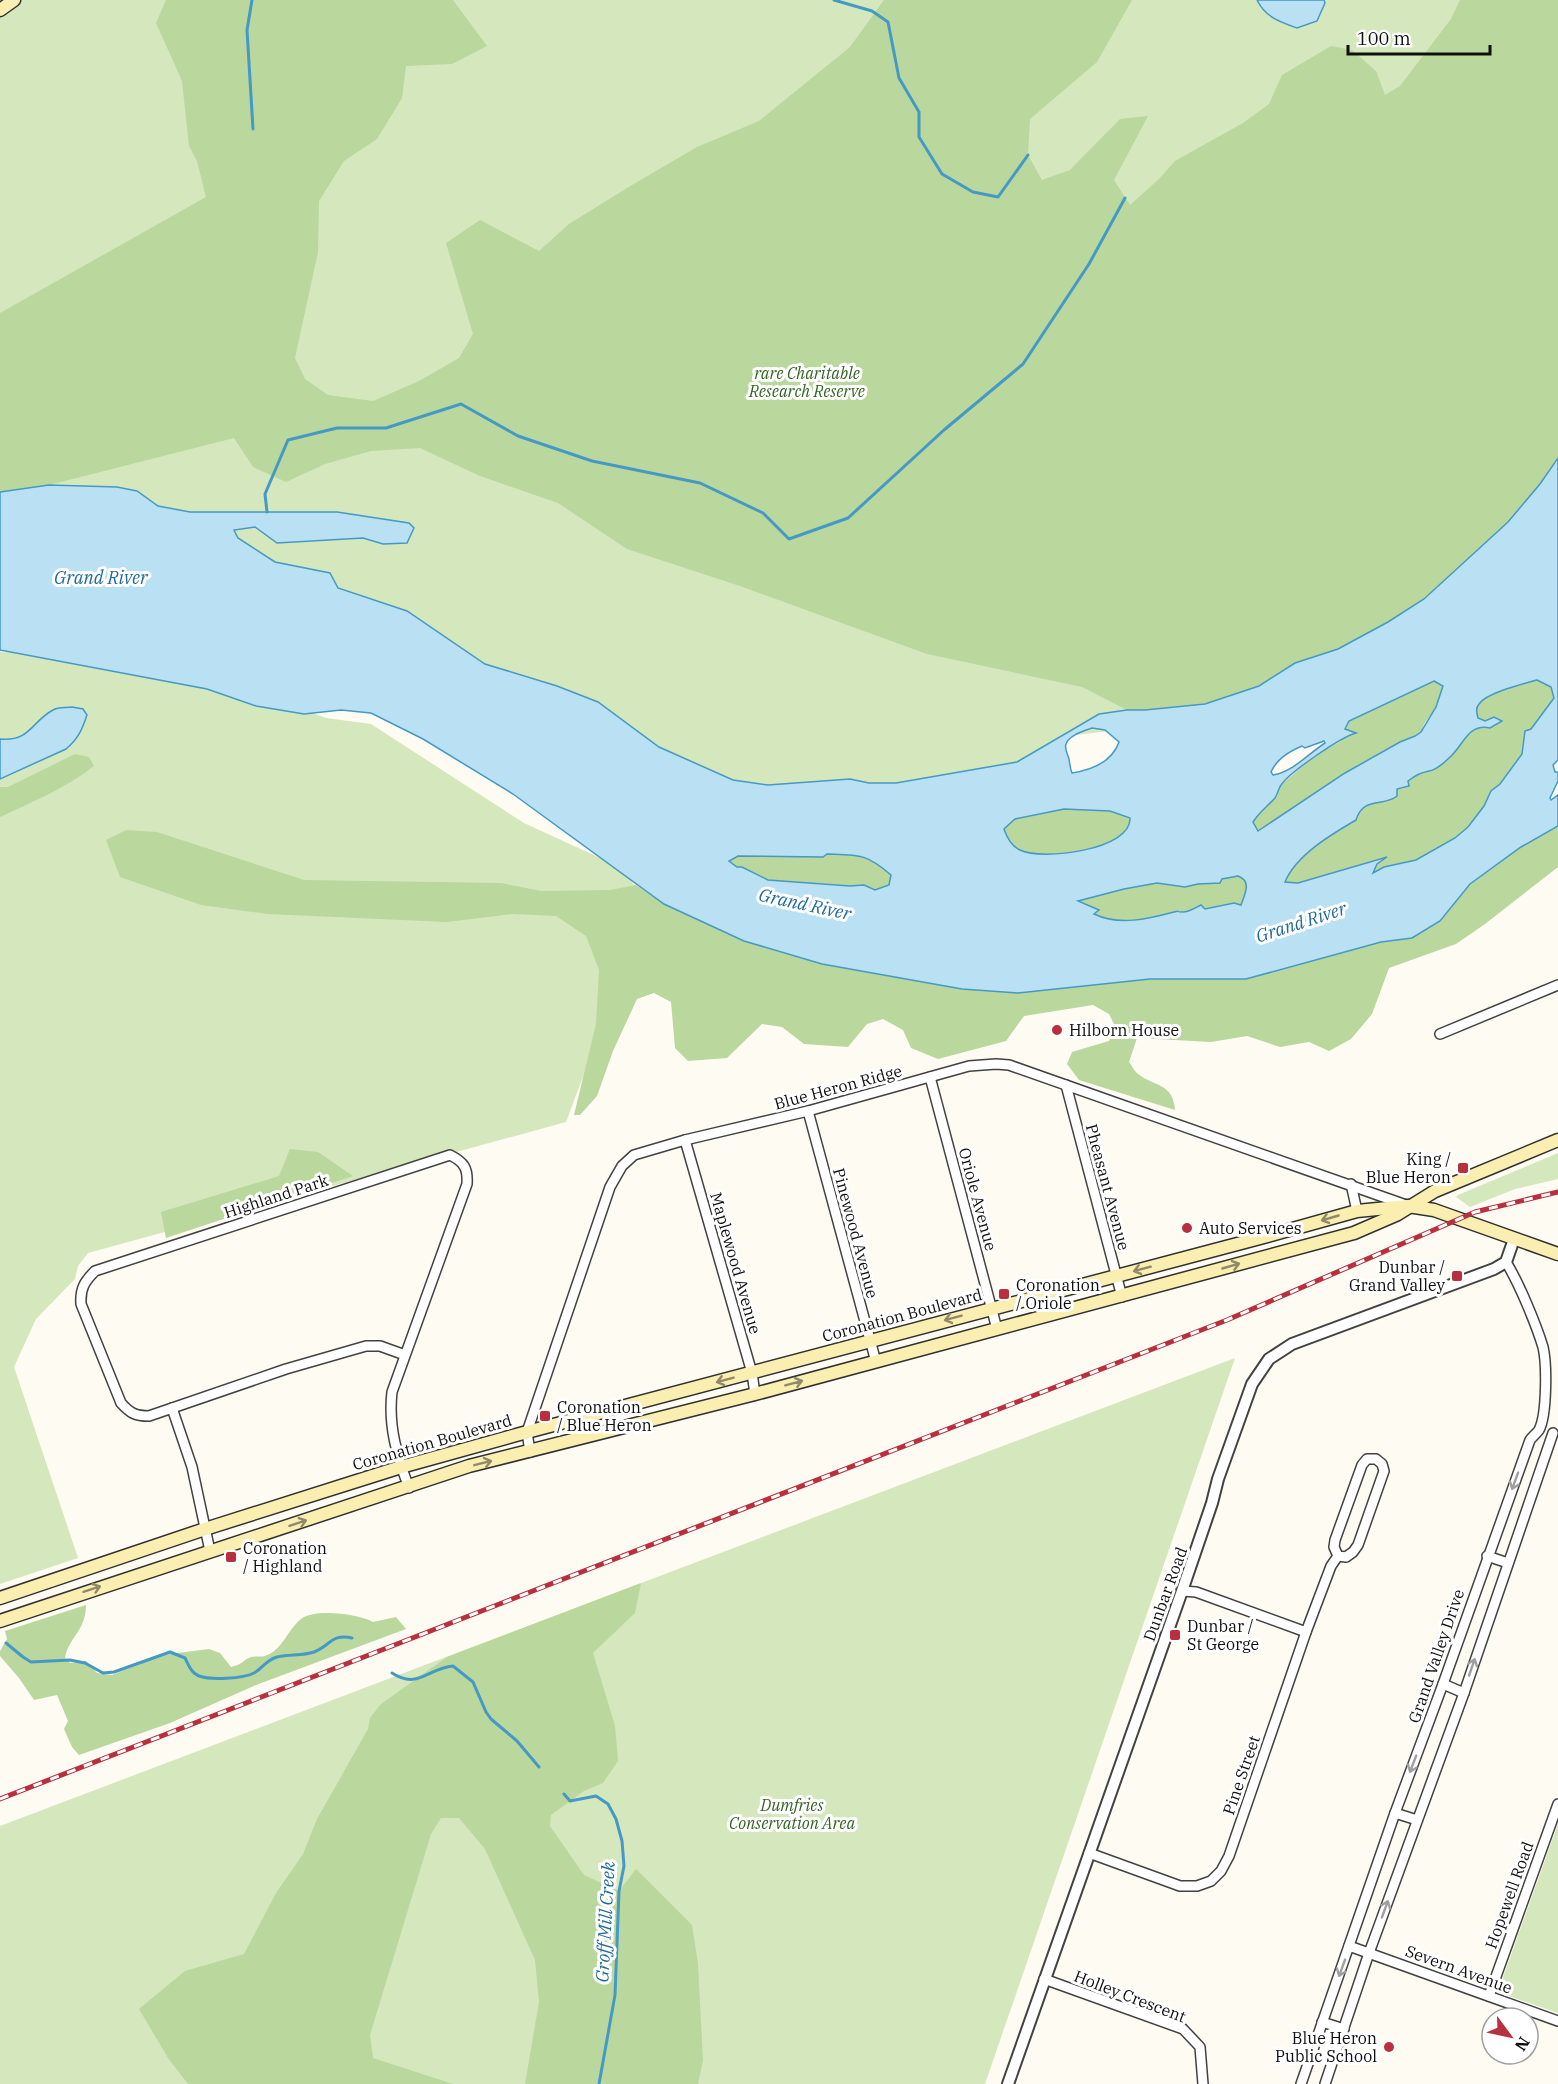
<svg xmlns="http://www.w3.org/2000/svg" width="1558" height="2084" font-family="'IBM Plex Serif',serif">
<rect width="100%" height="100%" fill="#fefbf2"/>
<g fill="#d5e7bd">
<path d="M0,0H1558L1225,717L1059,737L1017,762L896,783H869L850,779L768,785L733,780L659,747L623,721L514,673L485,664L465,652L0,496Z"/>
<path d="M0,652L154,656L326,718L371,724L524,823L624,869L647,907L566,1122L88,1253L78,1266L75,1279L36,1319L14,1367L78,1558L0,1584Z"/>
<path d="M1558,1153V1179L1515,1189L1470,1207L1456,1197L1458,1195Z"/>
<path d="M1235,1358L985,2084H0V1826Z"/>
<path d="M1558,1824V2013L1509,1996L1501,1989V1983Z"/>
</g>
<g fill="#bad79d">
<path d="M166,0H453L487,46L452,64L406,66L402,98L377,139L344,161L319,201L318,252L295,358L305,379L328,395L373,401L419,381L459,358L473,334L446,243L480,220L539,251L569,224L632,185L697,147L759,121L850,47L884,0H1132L1097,62L1030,119L1028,155L1042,180L1070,170L1120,119L1148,116L1114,180L1130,205L1159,179L1175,161L1243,123L1269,104L1282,75L1331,46L1352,50L1376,71L1385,95L1400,86L1451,19L1460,0H1558V458L1540,484L1508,522L1424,599L1388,622L1338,649L1295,663L1259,686L1205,704L1145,710H1127L1082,687L927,654L737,585L627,549L558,503L480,476L420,448L371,451L325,464L286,482L253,467L234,438L49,485L0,492V313L206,197L197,161L189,146L182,81L156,23Z"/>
<path d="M1537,680L1551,687L1554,698L1531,729L1525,731L1522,754L1500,784L1491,791L1484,806L1469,827L1455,838L1416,860L1384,867L1372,874L1377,864L1385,857L1298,883L1285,882C1298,854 1330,835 1356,820C1359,808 1370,800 1383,802L1397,789L1405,788L1408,781L1416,774L1431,771L1451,756L1461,742L1485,721L1477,718C1477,713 1475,709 1479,704C1487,693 1523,684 1537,680Z"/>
<path d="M1434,681L1443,686L1436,707L1424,724L1421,732L1345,773L1258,831L1253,822L1261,809L1277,797L1280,786L1314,756L1341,741L1349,721Z"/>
<path d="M75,754L89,757L94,766C66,788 32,802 0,817V787H8Z"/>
<path d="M1064,809L1110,811L1130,819C1130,850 1041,861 1020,850C1011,846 1008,838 1004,829L1015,819Z"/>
<path d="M1558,826V867L1485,924L1456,944L1389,968L1372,1014L1351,1039L1329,1051L1309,1042L1280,1047L1247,1036L1211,1042L1137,1038L1129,1062C1132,1066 1135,1072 1138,1074C1155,1087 1173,1083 1175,1110L1079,1080L1067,1064L1072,1052L1109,1041L1115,1026L1109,1014L1093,1005L1024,1016L1006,1041L938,1059L911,1048L903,1030L883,1019L867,1024L848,1047L804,1044L782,1027L762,1024L727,1058L688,1061L675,1048L671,1002L654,993L637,999L613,1051L597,1096L580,1115H574L596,1024L599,970L586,936L556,916L513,914L447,922L268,914L201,905L120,877L106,840L126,830L157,832L304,880L501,883L541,891L610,890L636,885L664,904L744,941L822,964L962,989L1018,993L1150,979H1246L1381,942L1412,938L1440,921L1470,884L1521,847Z"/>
<path d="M826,854C858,855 866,853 891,875L889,885L875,890L864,885L850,886L768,880L742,867H737L728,860L737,856L804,857Z"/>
<path d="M1238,876C1252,881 1245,894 1241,905L1234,903L1204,909L1201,905C1195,908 1189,912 1183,912C1174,912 1182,910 1173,912C1147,920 1120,925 1093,914L1096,911L1076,901L1124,889L1157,883L1185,887L1198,884H1213L1221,879Z"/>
<path d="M290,1149L318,1152L353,1176L166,1238L161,1212L279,1176Z"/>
<path d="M641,1583L635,1613L593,1653L615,1726L618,1761L603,1783L584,1791L551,1815L550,1826L584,1875L619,1891L636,1869L692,1925L698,1964L703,2060L698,2084H525L539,2002L535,1960L485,1849L459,1818H441L431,1834L370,2035L373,2058L453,2084H188L168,2058L139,2009L185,1971L244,1954L276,1893L303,1854L317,1819L368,1729L370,1718L381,1704L447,1657Z"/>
<path d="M86,1605C86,1631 68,1638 65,1658L70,1663L86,1661L97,1673L112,1675L162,1655L209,1649L220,1653L231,1667C242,1665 243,1660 251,1657C256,1656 261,1657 265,1656C282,1651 288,1629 301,1619C314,1608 359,1614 373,1622L396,1617L406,1629L256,1685L170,1723L79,1755L72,1747L64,1729L68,1721L57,1695L34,1700L19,1678L0,1656V1651L7,1639L5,1631Z"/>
</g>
<g fill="#bae0f3" stroke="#4599c5" stroke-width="1.5" fill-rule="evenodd">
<path d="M1257,0H1324L1325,3L1317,21L1297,28C1280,22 1265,17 1257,0Z"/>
<path d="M1558,458V760L1553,765L1555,772H1558V781L1550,798L1551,800L1558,795V826L1521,847L1470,884L1440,921L1412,938L1381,942L1246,979H1150L1018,993L962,989L822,964L744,941L664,904L513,794L423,739L371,713L341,710L304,714L256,706L207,689L0,650V492L49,485L117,487L137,491L158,506L190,512H337L409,523L414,528L407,543L383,544L363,538L277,543L255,527L234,530L238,538L275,562L330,573L338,588L407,611L485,664L557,686L598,702L659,747L733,780L768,785L850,779L869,783H896L1017,762L1099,714L1127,710H1145L1205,704L1259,686L1295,663L1338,649L1388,622L1424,599L1508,522L1540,484ZM1537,680L1551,687L1554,698L1531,729L1525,731L1522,754L1500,784L1491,791L1484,806L1468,827L1455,838L1416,860L1384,867L1373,873L1377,864L1387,857L1298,883L1285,882C1296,855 1332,834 1356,820C1363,796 1384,807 1397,796V789L1409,786L1408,781C1416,775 1420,773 1429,771C1436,770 1445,762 1450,757C1463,746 1468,723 1490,728L1502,721L1494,717L1485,721L1478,718C1477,713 1475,709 1479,704C1486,693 1523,684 1537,680ZM1434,681L1443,686L1436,707L1421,732L1415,736L1400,742L1345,773L1258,831L1253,822C1261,810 1267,807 1275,798C1278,794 1278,789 1281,785C1291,771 1341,737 1356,733L1345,729L1349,721ZM1092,728L1105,730L1119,742C1112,762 1091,770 1072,773C1070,768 1070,765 1069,759C1068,754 1064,749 1066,744C1069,735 1084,731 1092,728ZM1324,741L1325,743C1308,754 1294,771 1273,775L1271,772C1277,759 1288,752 1302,746L1305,748ZM1064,809L1110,811L1130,818C1132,850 1041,861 1020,850C1011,846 1007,838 1004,829L1015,819ZM827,854C858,855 866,853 891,875L889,885L875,890L864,885L850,886L768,880L742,867H737L729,861L738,856L823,857ZM1238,876C1252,881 1245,894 1241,905L1234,903L1205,909L1201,905C1195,908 1189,912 1183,912C1174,912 1182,910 1174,912C1148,919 1119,926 1094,914L1099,910L1078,901L1124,889L1157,883L1185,887L1198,884L1220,883L1222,879Z"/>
<path d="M72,707L83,709L87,715C82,730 78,739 66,749L0,779V739C30,742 32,721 53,710C58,707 65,708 72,707Z"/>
</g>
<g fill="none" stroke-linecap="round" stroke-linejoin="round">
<g stroke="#4599c5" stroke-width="3">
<path d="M252,0L247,30L253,129"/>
<path d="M834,0L872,11L888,22L899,78L919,112V137L942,174L973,192L998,197L1028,155"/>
<path d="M267,512L265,494L288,440L337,428H386L461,404L518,436L592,461L700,483L763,513L789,539L848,518L944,430L1023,364L1089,264L1125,198"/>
<path d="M6,1643L23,1657L31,1662L70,1660L85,1663L103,1673L114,1672L170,1652L185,1658C188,1664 191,1673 199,1676C210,1680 243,1679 254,1673C263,1668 266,1660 277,1657C290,1654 302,1656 314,1652C330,1646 332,1633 352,1638"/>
<path d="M392,1673C418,1690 428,1668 453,1666L473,1682L486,1712L491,1719L517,1741L539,1767"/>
<path d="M564,1794L570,1801L596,1796L608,1804L616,1819L622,1841L624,1866L619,1891L615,1995L599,2084"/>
</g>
<defs>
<g id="minor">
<path d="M1440,1034L1558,985"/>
<path d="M930,1077L997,1329"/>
<path d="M1066,1085L1122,1297"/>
<path d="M808,1111L876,1362"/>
<path d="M685,1140L752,1373L755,1394"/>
<path d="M1351,1184L1357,1211"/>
<path d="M405,1355L380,1346H366L286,1369L149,1416C135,1416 130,1413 121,1403L81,1304C80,1288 85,1281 95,1271L450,1155C464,1162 468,1168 467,1184L392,1392C388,1426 397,1456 409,1488"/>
<path d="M172,1408L192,1467L210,1551"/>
<path d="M530,1452L527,1432L610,1187L622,1166L634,1155L685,1140L808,1111L969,1066L996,1064L1009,1065L1406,1205"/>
<path d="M1367,1459H1376L1382,1464L1384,1471L1358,1545L1353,1552L1346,1557L1338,1556L1334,1547L1335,1540L1362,1465Z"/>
<path d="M1487,1556L1508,1563"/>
<path d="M1182,1591L1196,1592L1306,1632"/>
<path d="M1443,1684L1464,1693"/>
<path d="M1395,1813L1417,1820"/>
<path d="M1089,1853L1180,1886H1197L1211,1881L1221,1871L1229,1856L1306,1632L1331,1566L1338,1556"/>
<path d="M1349,1946L1558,2021"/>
<path d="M1044,1979L1183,2029L1200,2047L1203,2084"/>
<path d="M1489,1996L1558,1804"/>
<path d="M1322,2022L1344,2029"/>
<path d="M1301,2084L1395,1813L1443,1684L1530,1440C1532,1437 1537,1433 1539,1430C1547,1415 1547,1364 1543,1347C1536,1324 1519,1283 1506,1262"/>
<path d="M1325,2084L1369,1953L1464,1693L1553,1433"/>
</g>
<path id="tertiary" d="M1008,2084L1182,1591L1212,1503L1218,1479L1252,1384L1269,1359L1292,1344L1494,1269L1506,1262L1514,1239"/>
<g id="secondary">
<path d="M0,10L14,0"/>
<path d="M0,1598L205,1529L401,1467L527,1432L1260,1238L1357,1211L1408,1206L1434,1210L1558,1254"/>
<path d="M0,1621L469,1466L755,1394L1354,1233L1398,1214L1435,1191L1558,1140"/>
</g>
</defs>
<use href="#minor" stroke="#424242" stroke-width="12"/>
<use href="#tertiary" stroke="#424242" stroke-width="14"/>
<use href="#secondary" stroke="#313131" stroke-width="15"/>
<use href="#minor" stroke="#fff" stroke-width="9"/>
<use href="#tertiary" stroke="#fff" stroke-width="10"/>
<use href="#secondary" stroke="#faeeb1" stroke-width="12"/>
<defs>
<path id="rail" d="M0,1799L1227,1320L1475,1212L1558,1192"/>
</defs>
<use href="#rail" stroke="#b82f3d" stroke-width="5"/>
<use href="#rail" stroke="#fff" stroke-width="3" stroke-dasharray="9" stroke-linecap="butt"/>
</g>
<defs><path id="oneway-shaft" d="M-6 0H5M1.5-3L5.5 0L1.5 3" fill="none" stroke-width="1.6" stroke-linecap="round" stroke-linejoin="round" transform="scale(1.5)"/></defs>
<g stroke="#908a68">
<use href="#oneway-shaft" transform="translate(1330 1218) rotate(164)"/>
<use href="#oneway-shaft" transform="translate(1231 1266) rotate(-16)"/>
<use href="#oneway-shaft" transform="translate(1142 1269) rotate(165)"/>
<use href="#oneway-shaft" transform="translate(953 1318) rotate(165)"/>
<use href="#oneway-shaft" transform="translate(725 1380) rotate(165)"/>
<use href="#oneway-shaft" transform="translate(794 1383) rotate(-15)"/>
<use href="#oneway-shaft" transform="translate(483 1463) rotate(-14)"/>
<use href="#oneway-shaft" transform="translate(298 1523) rotate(-18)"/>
<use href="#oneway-shaft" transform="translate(92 1589) rotate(-18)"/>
</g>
<g stroke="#9f9f9f">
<use href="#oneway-shaft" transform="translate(1515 1481) rotate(110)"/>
<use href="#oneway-shaft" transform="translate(1472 1667) rotate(-71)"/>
<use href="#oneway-shaft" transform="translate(1413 1764) rotate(111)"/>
<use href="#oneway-shaft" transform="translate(1385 1909) rotate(-70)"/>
<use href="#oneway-shaft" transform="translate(1342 1968) rotate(110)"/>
</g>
<g fill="#b82f3d" stroke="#fff" stroke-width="2">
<circle cx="1057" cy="1030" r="6"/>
<rect x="1457" y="1162" width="12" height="12" rx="3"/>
<circle cx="1187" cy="1228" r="6"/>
<rect x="1451" y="1270" width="12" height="12" rx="3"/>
<rect x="998" y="1288" width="12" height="12" rx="3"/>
<rect x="539" y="1410" width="12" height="12" rx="3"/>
<rect x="225" y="1551" width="12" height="12" rx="3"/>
<rect x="1169" y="1629" width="12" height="12" rx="3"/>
<circle cx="1389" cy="2047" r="6"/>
</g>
<g text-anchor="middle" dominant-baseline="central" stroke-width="6" stroke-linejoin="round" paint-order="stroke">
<g font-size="16" font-style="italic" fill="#346423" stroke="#fff">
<text x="807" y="373">rare Charitable<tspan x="807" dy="18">Research Reserve</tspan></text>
<text x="792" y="1805">Dumfries<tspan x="792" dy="18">Conservation Area</tspan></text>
</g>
<g font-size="16" fill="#0f0f0f" stroke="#fff" text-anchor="start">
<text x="1069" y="1030">Hilborn House</text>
<text x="1451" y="1159" text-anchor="end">King /<tspan x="1451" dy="18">Blue Heron</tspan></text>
<text x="1199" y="1228">Auto Services</text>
<text x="1445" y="1267" text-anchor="end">Dunbar /<tspan x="1445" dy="18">Grand Valley</tspan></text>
<text x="1016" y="1285">Coronation<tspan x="1016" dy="18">/ Oriole</tspan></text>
<text x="557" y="1407">Coronation<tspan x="557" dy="18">/ Blue Heron</tspan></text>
<text x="243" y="1548">Coronation<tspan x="243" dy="18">/ Highland</tspan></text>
<text x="1187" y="1626">Dunbar /<tspan x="1187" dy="18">St George</tspan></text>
<text x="1377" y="2038" text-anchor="end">Blue Heron<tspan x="1377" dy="18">Public School</tspan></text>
</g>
<g font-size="16" fill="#0f0f0f" stroke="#fff">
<text transform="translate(838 1087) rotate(-15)">Blue Heron Ridge</text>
<text transform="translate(1108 1187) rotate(75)">Pheasant Avenue</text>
<text transform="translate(276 1196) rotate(-18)">Highland Park</text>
<text transform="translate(978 1199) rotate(75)">Oriole Avenue</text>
<text transform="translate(856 1233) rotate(75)">Pinewood Avenue</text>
<text transform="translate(736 1263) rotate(74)">Maplewood Avenue</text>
<text transform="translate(902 1315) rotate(-15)">Coronation Boulevard</text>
<text transform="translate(432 1442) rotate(-16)">Coronation Boulevard</text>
<text transform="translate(1165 1594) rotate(-70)">Dunbar Road</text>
<text transform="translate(1436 1656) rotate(-71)">Grand Valley Drive</text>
<text transform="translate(1241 1775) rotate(-71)">Pine Street</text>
<text transform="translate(1509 1895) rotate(-70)">Hopewell Road</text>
<text transform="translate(1459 1969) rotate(20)">Severn Avenue</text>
<text transform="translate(1130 1996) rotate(21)">Holley Crescent</text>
</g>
<g font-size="18" font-style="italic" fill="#1f6b9a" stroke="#fff">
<text x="101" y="577">Grand River</text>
<text transform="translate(805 904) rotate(12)">Grand River</text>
<text transform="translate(1301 922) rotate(-18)">Grand River</text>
<text transform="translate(605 1922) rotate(-87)">Groff Mill Creek</text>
</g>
</g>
<g transform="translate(1510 2036) rotate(123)"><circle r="28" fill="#ffffff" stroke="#9f9f9f" stroke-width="1.5"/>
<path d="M0-4.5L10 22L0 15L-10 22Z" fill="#b82f3d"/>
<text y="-9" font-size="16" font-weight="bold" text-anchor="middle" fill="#0f0f0f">N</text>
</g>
<path d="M1348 45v9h142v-9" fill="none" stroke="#0f0f0f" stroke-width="3"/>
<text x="1357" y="45" font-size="18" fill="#0f0f0f" stroke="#ffffff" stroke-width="4.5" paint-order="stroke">100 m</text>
</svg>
